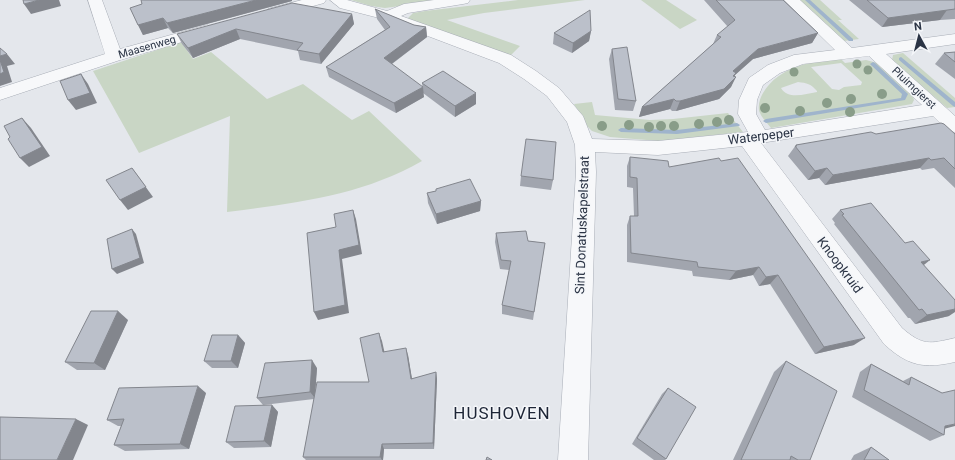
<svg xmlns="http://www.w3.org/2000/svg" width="955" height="460" font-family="Roboto,sans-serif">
<rect width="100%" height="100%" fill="#e4e7ec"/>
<g fill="#c9d6c5" fill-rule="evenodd">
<path d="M351,0H446L385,8L371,6Z"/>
<path d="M518,0H585L484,13L447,20L520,46L510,56L407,19L413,13L425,11Z"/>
<path d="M641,0H666L697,20L680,29Z"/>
<path d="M799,0H820L842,20H838L859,39L844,41Z"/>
<path d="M181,42L193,59L211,52L267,99L303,84L352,120L369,111L422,161C361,196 295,203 227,212L230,116L139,153L93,71Z"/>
<path d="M903,53L955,98V107L947,108L892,60L893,55Z"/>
<path d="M839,57L845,63L866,60L881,64L912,93L914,100L912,104L771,128C768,124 762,118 760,113C757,107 760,98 763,93C779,66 812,62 839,57ZM841,63L862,82L861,85L844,87L839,90L832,89L811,67ZM798,82C807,83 811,84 817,91V92C805,94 788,100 781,88Z"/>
<path d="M592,102L595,115L650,120L673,119L728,113L743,132L659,141L610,137L592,131L586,125L574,104Z"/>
</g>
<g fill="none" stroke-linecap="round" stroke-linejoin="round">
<g fill="#9fb4cc" fill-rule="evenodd">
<path d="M805,0H810L853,39V41H849Z"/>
<path d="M901,57L955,102V107L953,106L899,60V58Z"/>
<path d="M873,62L875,63L907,93L908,94L905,100L766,123L763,121L766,119L901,98L902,94L871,65L870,64Z"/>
<path d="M737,123L740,125L739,126L677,134L621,132L618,130L621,128L677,130Z"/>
</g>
<defs>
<g id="minor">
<path d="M88,0H102L120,49L207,25L213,27L215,30L213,33L120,60L0,100V88L105,54Z"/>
<path d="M302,0H326L324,3L273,17L268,15L265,12L268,9Z"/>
<path d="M330,0H347L387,11L404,4L434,0H470L468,3L463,4L408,13L401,16L511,55L536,71L559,88L583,116L592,139L658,141L748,132L738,114L739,100L749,78L768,65L794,55L835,50L784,0H800L852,48L955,34V44L886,54L955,116V132L948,131L933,116L761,143L902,328C923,346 929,344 955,338V362C924,369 908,366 884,344L742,146L658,155L595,152L596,172L588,460H558L576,172L575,145L567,122L547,96L524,79L499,63L383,19L340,8ZM869,56L922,105L765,130L756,114L757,100L763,85L780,73L803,64Z"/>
</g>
</defs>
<use href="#minor" stroke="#a9aeb7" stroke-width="1"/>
<use href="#minor" fill="#f7f8fa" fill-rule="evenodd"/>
</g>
<g fill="#899d89">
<circle cx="857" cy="64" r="4.5"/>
<circle cx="868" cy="70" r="4.5"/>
<circle cx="794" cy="72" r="4.5"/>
<circle cx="882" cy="94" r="5"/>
<circle cx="851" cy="99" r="5"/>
<circle cx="827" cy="103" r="5"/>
<circle cx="765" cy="108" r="5"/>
<circle cx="800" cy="111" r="5"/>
<circle cx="850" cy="112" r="5"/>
<circle cx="729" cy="120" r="5"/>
<circle cx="717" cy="122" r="5"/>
<circle cx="699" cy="124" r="5"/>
<circle cx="629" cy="125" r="5"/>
<circle cx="602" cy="126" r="5"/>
<circle cx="661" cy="126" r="5"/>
<circle cx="674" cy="126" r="5"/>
<circle cx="649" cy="127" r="5"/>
</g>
<g fill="#a1a5ae">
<path d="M704,0H783L818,33L812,43L753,59L735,75L731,87L719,99L676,111H672L670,109L639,117L642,107L713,44L717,35L728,27Z"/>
<path d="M849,0H955V19L940,20L882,27Z"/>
<path d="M292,1L173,33L168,28L143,35L130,8Z"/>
<path d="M375,9L414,25L426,27L427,37L392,64L424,97L396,113L329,77L326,67L385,30L377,19Z"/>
<path d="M352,14L354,24L321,64L300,60L298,51L240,39L193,58L182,44L177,34Z"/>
<path d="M591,31L589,41L572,53L553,44L554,33Z"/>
<path d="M612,49L636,101L633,111L615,110L609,59Z"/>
<path d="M955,52V79L935,64L944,53Z"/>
<path d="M422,83L476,104L455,117L423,93Z"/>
<path d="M876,134H955V188L934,168L922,170L920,168L825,185L819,178L808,180L788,156L796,145Z"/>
<path d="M630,157L669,167L854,345L815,354L770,284L759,286L753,275L729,280L693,276L692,271L627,262V225L630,216H634L633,188L627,187V166Z"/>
<path d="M521,176L553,180L551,190L520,186Z"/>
<path d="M436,189L481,201L480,211L437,224L428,203L427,193L436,191Z"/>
<path d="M840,210L924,265L949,316L915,324L910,318H908L834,224L835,223L832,219Z"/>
<path d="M496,233L528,241L545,243L533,320L502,314V305L509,270L500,269L495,242Z"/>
<path d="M128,320L105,370H77L65,362Z"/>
<path d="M379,333L384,352L408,355L412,379L436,372L437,379L434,449H384L383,460H306L303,457L314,399L263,405L257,398L317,368L315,389L369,382Z"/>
<path d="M238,335L245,343L238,368H212L204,361Z"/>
<path d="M786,361L810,460H733L774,372Z"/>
<path d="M871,364L903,381L911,377L942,393L945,429L944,435L930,441L852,397L860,372Z"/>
<path d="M668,388L666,459L665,460H654L632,444L662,394Z"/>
<path d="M206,393L189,449L125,451L114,445L121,426H118L107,420Z"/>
<path d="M272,405L278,412L271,447L234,448L226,442Z"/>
<path d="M871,447L889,460H851L854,455Z"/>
</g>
<g fill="#83868d">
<path d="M39,0H59L61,6L31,14L24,4Z"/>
<path d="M256,0H292V1L173,33L167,23Z"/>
<path d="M947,10L940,20L882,27L888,18Z"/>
<path d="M352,14L354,24L321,64L319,54Z"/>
<path d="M163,18L168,28L143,35L138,25Z"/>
<path d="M426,27L427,37L386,68L384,58Z"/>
<path d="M236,29L240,39L193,58L188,48Z"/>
<path d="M591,31L589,41L572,53L573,43Z"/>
<path d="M818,33L812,43L753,59L735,75L733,80L736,77L731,87L719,99L676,111L680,101L733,71L758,49Z"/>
<path d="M7,54L15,64L7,66L12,82L0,86V56Z"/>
<path d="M81,74L88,84L97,103L76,110L68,100Z"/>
<path d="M423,87L424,97L396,113L394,103Z"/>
<path d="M476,93V104L455,117V106Z"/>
<path d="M674,99L670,109L639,117L642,107Z"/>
<path d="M22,118L31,128L50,156L29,167L20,158Z"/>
<path d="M929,158L920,168L825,185L833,175Z"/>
<path d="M132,168L153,197L128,210L120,200Z"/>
<path d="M827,168L819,178L808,180L815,171Z"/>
<path d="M481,201L480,211L437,224L436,214Z"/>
<path d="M353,210L356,219L362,254L342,259L349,313L318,320L314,312L339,250Z"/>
<path d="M132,229L136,234L144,263L117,274L112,269Z"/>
<path d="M930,260L919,269L921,262Z"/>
<path d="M759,267L753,275L729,280L736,271Z"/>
<path d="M778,275L770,284L759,286L766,277Z"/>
<path d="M955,309V312L949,316L915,324L927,315Z"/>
<path d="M118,311L128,320L105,370L94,363Z"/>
<path d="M379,333L382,341L386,359L383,352Z"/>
<path d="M238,335L245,343L238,368L231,361Z"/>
<path d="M865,338L854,345L815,354L824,347Z"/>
<path d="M406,348L408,355L413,385L411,379Z"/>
<path d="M312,360L317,368L315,398L310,392Z"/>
<path d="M436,372L437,379L434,449L433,443Z"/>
<path d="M198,386L206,393L189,449L180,444Z"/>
<path d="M272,405L278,412L271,447L264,441Z"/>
<path d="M76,419L88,425L73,460H57Z"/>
<path d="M955,424V426L936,431L945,426Z"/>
<path d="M382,444L384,449L383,460H382L380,457Z"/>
</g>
<g fill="#bbc0ca" stroke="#83868d">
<path d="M23,0H39L24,4Z"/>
<path d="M141,0H256L167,23L163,18L138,25L130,8L142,4Z"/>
<path d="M716,0H783L818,33L758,49L733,71L736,73L733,76L736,77L724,89L680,101H676L674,99L642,107L721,37L717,35L735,20Z"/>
<path d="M867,0H955V9L888,18Z"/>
<path d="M292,3L352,14L319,54L297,50L303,43L236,29L188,48L177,34Z"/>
<path d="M375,9L414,25L426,27L384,58L423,87L394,103L326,67L390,27Z"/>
<path d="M590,10L591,31L573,43L554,33Z"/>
<path d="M627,47L636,101L618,99L612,49Z"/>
<path d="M0,48L7,54L0,56Z"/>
<path d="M955,52V62L944,53Z"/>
<path d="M0,60L4,72L0,74Z"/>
<path d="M443,71L476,93L455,106L422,83Z"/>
<path d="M81,74L90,93L68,100L60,81Z"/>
<path d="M22,118L42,147L20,158L8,139L10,137L4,126Z"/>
<path d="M941,123L944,124L955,134V169L944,158L931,160L929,158L833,175L827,168L815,171L795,146H797L796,145L871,132L876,134Z"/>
<path d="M526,139L556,142L553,180L521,176Z"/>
<path d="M630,157L668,161L669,167L719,158L721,161L738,158L865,338L824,347L778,275L766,277L759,267L736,271L698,267L697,262L631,253L630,216H638L637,178L630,177Z"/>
<path d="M132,168L146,187L120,200L106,180Z"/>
<path d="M470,179L481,201L436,214L427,193L436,191V189Z"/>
<path d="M871,203L905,243L913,241L930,260L921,262L955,300V309L927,315L922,309L919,310L842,215L844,214L840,210Z"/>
<path d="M353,210L359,245L339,250L345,305L314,312L307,233L336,227L334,214Z"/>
<path d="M132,229L140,258L112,269L107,239Z"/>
<path d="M526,231L528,241L545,243L534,312L502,305L511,261L501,260L496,233Z"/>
<path d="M91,311H118L94,363L65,362Z"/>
<path d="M379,333L383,352L406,348L411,379L436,372L433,443L382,444L380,457H303L317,382H369L360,338Z"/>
<path d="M212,335H238L231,361H204Z"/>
<path d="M312,360L310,392L257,398L265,363Z"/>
<path d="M786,361L837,391L810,460H798L791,456L790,460H741Z"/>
<path d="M871,364L909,385L911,377L942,393L955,390V424L945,426L944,435L864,390Z"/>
<path d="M198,386L180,444L114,445L124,419L107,420L119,388Z"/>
<path d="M668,388L696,407L666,459L637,438Z"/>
<path d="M272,405L264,441L226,442L235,406Z"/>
<path d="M0,417L76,419L57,460H0Z"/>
<path d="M871,447L889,460H864Z"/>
<path d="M487,457L492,460H486Z"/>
</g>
<g text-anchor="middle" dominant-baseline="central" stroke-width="3" stroke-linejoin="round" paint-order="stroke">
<g font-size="11" fill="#2b3445" stroke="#f4f6f9">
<text transform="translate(147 47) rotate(-16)">Maasenweg</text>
<text transform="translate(914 88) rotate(43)">Pluimgierst</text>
</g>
<g font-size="13" fill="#2b3445" stroke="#f4f6f9">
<text transform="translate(761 136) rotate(-7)">Waterpeper</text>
<text transform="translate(582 225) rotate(-88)">Sint Donatuskapelstraat</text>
<text transform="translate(840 265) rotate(53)">Knoopkruid</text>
</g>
<g font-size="17" letter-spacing="1" fill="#1d2536" stroke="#f4f6f9">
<text x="502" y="413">HUSHOVEN</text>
</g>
</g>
<g transform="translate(919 36) rotate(353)" stroke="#f4f6f9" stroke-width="3" paint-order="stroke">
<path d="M0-3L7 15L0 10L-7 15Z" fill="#2b3445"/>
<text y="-6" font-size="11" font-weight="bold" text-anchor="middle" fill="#2b3445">N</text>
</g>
</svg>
